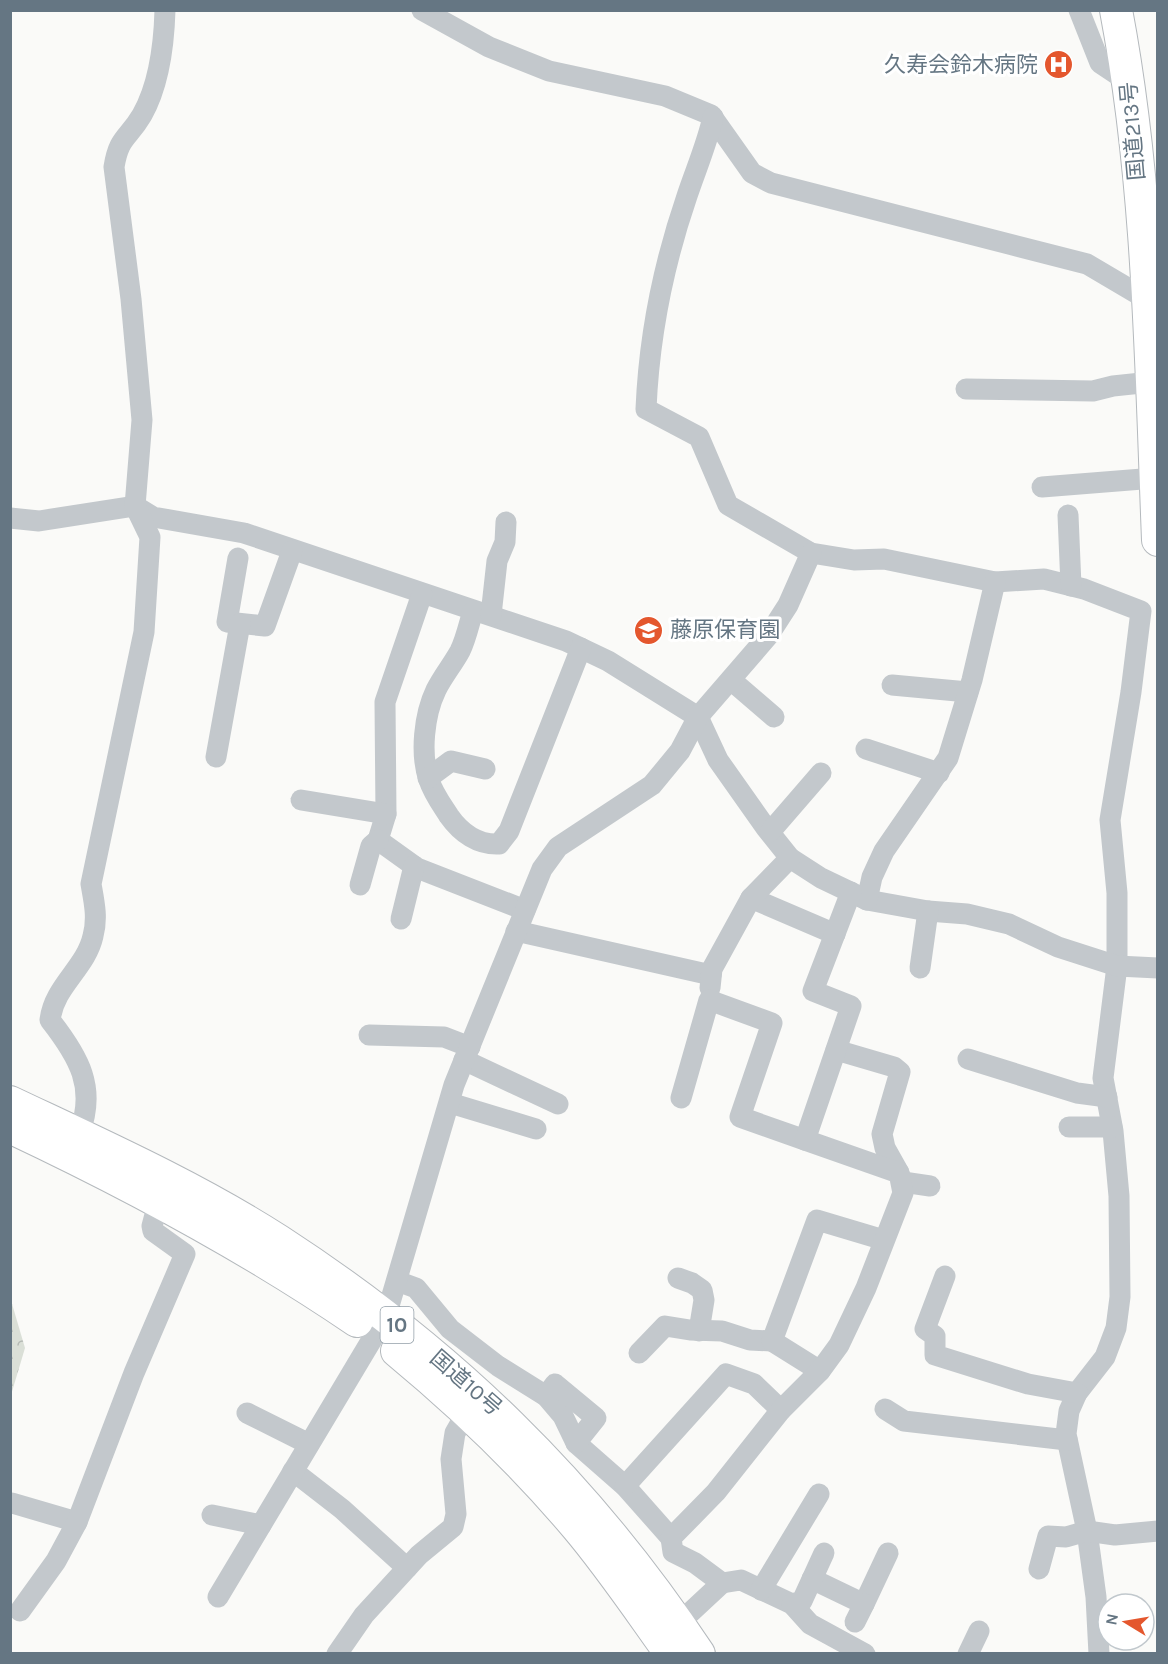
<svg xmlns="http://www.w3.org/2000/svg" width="1168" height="1664" font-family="Karla,'Noto Sans JP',sans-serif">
<defs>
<pattern id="forest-crowns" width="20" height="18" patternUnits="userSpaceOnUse" patternTransform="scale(1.5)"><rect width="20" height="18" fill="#dadfd7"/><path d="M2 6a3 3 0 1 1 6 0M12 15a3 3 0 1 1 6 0" fill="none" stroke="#b4b9b4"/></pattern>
</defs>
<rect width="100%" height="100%" fill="#fafaf8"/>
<path fill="url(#forest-crowns)" d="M10,1297L25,1348L11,1395H10Z"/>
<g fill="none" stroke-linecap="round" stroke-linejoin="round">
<defs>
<g id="highway">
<path d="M1116,10C1149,184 1151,364 1158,540"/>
<path d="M10,1102C101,1145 195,1187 279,1241C450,1352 586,1484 699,1654"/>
<path d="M10,1127C131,1184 247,1246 357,1321"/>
<path d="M397,1351C461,1404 522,1462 576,1526C610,1566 640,1611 671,1654"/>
</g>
</defs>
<use href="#highway" stroke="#b4b9bd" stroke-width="34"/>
<g stroke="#c3c8cc" stroke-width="21">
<path d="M422,10L489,47L549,71L665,96L711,115L752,173L771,183L1087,264L1148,300"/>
<path d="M1079,10L1100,63L1130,83"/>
<path d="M713,117C707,144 696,169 687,196C664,263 649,338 646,409L699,437L728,505L811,553L854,560L884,559L995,582L1044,579L1084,589L1141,611L1131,692L1110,820L1117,893V966L1103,1078L1113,1131L1119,1196L1120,1297L1116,1328L1105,1357L1077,1393L1069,1411L1066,1434L1087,1531L1096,1597L1099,1654"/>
<path d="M966,389L1093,391L1113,386L1151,382"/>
<path d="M1042,487L1155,478"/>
<path d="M1068,515L1071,586"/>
<path d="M10,518L39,521L135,506L153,517L244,533L566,641L608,661L698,717L718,760L766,828L790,858L821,878L867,900L928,911L967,914L1009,924L1058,947L1117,966L1158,968"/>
<path d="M238,558L227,622L265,626L292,551"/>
<path d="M422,594L385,702L386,814L378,840L417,868L525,910"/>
<path d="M473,611C469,624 466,639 460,651C453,664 443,676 436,690C424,715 420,754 429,780C433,793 442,805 449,816C461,833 478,845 499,844L509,831L581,648"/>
<path d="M491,615L497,561L505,542L506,522"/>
<path d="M731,680L774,717"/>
<path d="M892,685L968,692"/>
<path d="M866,749L939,773"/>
<path d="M216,757L240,624"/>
<path d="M428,778L451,761L485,769"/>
<path d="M301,800L386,814"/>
<path d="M770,832L821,773"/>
<path d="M360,885L371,846L378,840"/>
<path d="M751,898L835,934"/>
<path d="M867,900L872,877L884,851L948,758L972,680L995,582"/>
<path d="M401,919L414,866"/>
<path d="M516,931L711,975"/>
<path d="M920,968L928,911"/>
<path d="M710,988L712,969L751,898L790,858"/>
<path d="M369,1035L444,1037L470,1047"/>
<path d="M836,1050L894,1067L900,1072L882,1134L885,1148L899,1173"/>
<path d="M968,1059L1077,1093L1107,1097"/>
<path d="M464,1060L558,1104"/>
<path d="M681,1098L709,1000L772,1023L740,1117L805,1140"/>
<path d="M450,1103L536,1129"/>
<path d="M1069,1127H1112"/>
<path d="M79,1134C97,1088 79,1057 50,1020C54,986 86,968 93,936C98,918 94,901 91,884L144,632L150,537L135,506L142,420L131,299L114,167C119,136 128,139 142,115C159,85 164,45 165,10"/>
<path d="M903,1182L930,1186"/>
<path d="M945,1276L925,1329L935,1336V1355L1028,1384L1077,1393"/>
<path d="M678,1278L692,1283L702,1290L704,1300L699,1331"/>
<path d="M397,1281L416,1288L450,1329L498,1366L546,1396L563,1416L576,1443L625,1486L671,1538"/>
<path d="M639,1353L665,1326L690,1330L722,1331L750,1340L772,1341"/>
<path d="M820,1371L772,1341L817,1220L884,1240"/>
<path d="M546,1396L555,1384L596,1418L576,1443"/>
<path d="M885,1409L904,1421L1067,1440"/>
<path d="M247,1413L309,1444"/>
<path d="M293,1471L342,1509L407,1568"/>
<path d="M625,1486L726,1374L754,1384L781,1410"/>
<path d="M12,1503L77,1522"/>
<path d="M212,1515L261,1525"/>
<path d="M1039,1569L1048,1536L1066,1537L1087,1531L1115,1535L1158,1531"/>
<path d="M812,1579L864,1604L888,1553"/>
<path d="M722,1583L741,1580L792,1604L810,1624L865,1654"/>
<path d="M761,1590L819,1494"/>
<path d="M218,1597L386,1316L454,1085L542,869L558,847L652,785L680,751L698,717L768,636L788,605L811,553"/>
<path d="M792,1604L802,1601L824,1553"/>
<path d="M20,1611L56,1561L77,1522L134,1373L185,1254L153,1231L152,1226L159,1200"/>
<path d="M855,1622L864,1604"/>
<path d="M679,1623L722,1583L695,1563L673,1552L671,1538L716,1492L781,1410L820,1371L839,1345L866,1288L903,1193L899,1173L805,1140L851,1006L813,991L851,892"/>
<path d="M337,1654L364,1615L419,1555L453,1527L456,1514L451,1459L455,1433L467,1412"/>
<path d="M968,1654L979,1631"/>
</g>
<use href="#highway" stroke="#fff" stroke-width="32"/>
</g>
<defs>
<symbol id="hospital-disc" viewBox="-11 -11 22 22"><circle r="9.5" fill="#e4572e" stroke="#fff"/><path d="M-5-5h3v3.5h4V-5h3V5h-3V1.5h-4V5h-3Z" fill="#fff"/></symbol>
<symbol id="school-disc" viewBox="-11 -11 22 22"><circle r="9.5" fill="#e4572e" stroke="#fff"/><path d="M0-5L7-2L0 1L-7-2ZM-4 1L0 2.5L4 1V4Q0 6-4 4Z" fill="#fff"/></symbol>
</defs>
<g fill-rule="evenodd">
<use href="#hospital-disc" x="1042" y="48" width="33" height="33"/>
<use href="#school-disc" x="632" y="614" width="33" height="33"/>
</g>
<g text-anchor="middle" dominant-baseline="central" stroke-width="6" stroke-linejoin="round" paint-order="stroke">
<rect fill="#fff" stroke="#939fa8" stroke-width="1.5" x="380.5" y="1307" width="33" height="36" rx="4.5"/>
<g font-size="21" font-weight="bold" fill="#657683">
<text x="397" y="1325">10</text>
</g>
<g font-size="22" fill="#657683" stroke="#fff" text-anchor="end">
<text x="1038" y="65">久寿会鈴木病院</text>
<text x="670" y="630" text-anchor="start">藤原保育園</text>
</g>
<g font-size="22" fill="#657683" stroke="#fff">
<text transform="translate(1133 131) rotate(-95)">国道213号</text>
<text transform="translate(466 1383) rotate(41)">国道10号</text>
</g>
</g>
<rect width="1168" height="1664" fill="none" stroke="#657683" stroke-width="24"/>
<g transform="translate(1126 1622) rotate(281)"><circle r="28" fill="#ffffff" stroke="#c1c8cd" stroke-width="1.5"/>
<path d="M0-4.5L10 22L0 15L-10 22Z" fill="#e4572e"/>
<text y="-9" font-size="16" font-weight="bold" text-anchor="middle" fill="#657683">N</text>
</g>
</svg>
